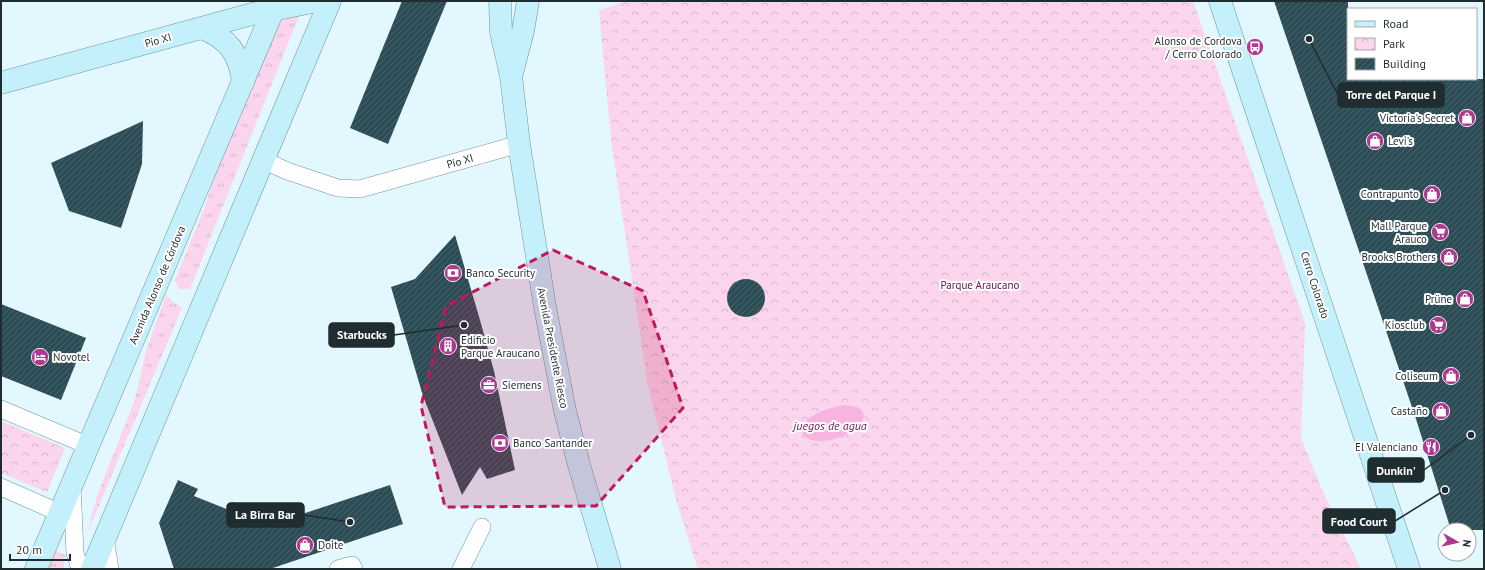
<svg xmlns="http://www.w3.org/2000/svg" width="1485" height="570" font-family="'PT Sans',sans-serif">
<defs>
<pattern id="grass-tufts" width="24" height="20" patternUnits="userSpaceOnUse"><rect width="24" height="20" fill="#fad5ed"/><path d="M3 7l-1-3M5 7V3M7 7l1-3M15 17l-1-3M17 17v-4M19 17l1-3" fill="none" stroke="#d6b7cc"/></pattern>
<pattern id="park-crowns" width="20" height="18" patternUnits="userSpaceOnUse"><rect width="20" height="18" fill="#fad5ed"/><path d="M2 6a3 3 0 1 1 6 0M12 15a3 3 0 1 1 6 0" fill="none" stroke="#d6b7cc"/></pattern>
<pattern id="building-hatch" width="6" height="6" patternUnits="userSpaceOnUse"><rect width="6" height="6" fill="#2d4d56"/><path d="M-1 1l2-2M0 6l6-6M5 7l2-2" fill="none" stroke="#4a646b"/></pattern>
</defs>
<rect width="100%" height="100%" fill="#e2f8fe"/>
<g fill="url(#grass-tufts)">
<path d="M284,1H305L190,289H179L175,280L204,209L223,150Z"/>
<path d="M166,295L173,302L182,308L87,534L97,496L135,399L146,351Z"/>
<path d="M52,549L65,555L64,569H44Z"/>
</g>
<g fill="url(#park-crowns)">
<path d="M627,1H1193L1305,323L1301,438L1323,492L1361,569H698L676,500L648,386L611,140L599,10Z"/>
<path d="M1,421L65,448L47,492L1,473Z"/>
</g>
<path fill="#f8b4e1" d="M845,405C850,406 856,406 860,409C878,423 826,453 803,436C799,414 830,408 845,405Z"/>
<g fill="url(#building-hatch)">
<path d="M402,1H447L388,144L350,128Z"/>
<path d="M1274,1H1348V79H1484V530H1451L1416,419Z"/>
<path d="M143,121L142,164L121,228L69,211L51,163Z"/>
<path d="M455,235L480,320L494,371L515,470L487,479L480,467L462,495L423,396L391,287L415,279Z"/>
<circle cx="746" cy="298" r="19"/>
<path d="M1,304L86,338L61,400L1,376Z"/>
<path d="M178,480L198,489L194,496L229,510L232,502L278,522L390,485L403,524L270,569H174L159,523Z"/>
</g>
<g fill="none" stroke-linecap="round" stroke-linejoin="round">
<defs>
<g id="street">
<path d="M263,160L287,171L338,188L360,189L519,144"/>
<path d="M1,409L89,446"/>
<path d="M72,486L75,553L80,569"/>
<path d="M1,487L60,513"/>
<path d="M105,538L110,569"/>
<path d="M338,569L352,565L354,569"/>
<path d="M461,569L482,527"/>
</g>
<g id="secondary">
<path d="M500,1L501,32L511,76L519,144L545,307L565,411L579,465L610,569"/>
<path d="M1220,1L1409,569"/>
<path d="M202,28C229,39 239,53 243,82"/>
<path d="M512,73L523,31L528,1"/>
<path d="M1,83L252,14L317,1"/>
<path d="M36,569L277,1"/>
<path d="M92,569L330,1"/>
</g>
</defs>
<use href="#street" stroke="#71939d" stroke-width="18"/>
<use href="#secondary" stroke="#71939d" stroke-width="23"/>
<use href="#street" stroke="#fff" stroke-width="17"/>
<use href="#secondary" stroke="#c3f0fb" stroke-width="22"/>
</g>
<path fill="#c2185b" fill-opacity="0.2" stroke="#c2185b" stroke-width="3" stroke-dasharray="8 5" stroke-linejoin="round" d="M553,250L643,291L683,408L596,506L445,507L421,406L446,306Z"/>
<defs>
<symbol id="bus-disc" viewBox="-11 -11 22 22"><circle r="9.5" fill="#ae3890" stroke="#fff"/><path d="M-5-6H5V4H4V6H2V4H-2V6H-4V4H-5ZM-3.5-4V0h7V-4ZM-3.5 1.2v1.5H-2V1.2ZM2 1.2v1.5H3.5V1.2Z" fill="#fff"/></symbol>
<symbol id="shop-disc" viewBox="-11 -11 22 22"><circle r="9.5" fill="#ae3890" stroke="#fff"/><path d="M-5-2.5h2.3a2.7 3.5 0 0 1 5.4 0H5L5.5 6h-11ZM-1.5-2.5h3a1.5 2.3 0 0 0-3 0Z" fill="#fff"/></symbol>
<symbol id="supermarket-disc" viewBox="-11 -11 22 22"><circle r="9.5" fill="#ae3890" stroke="#fff"/><path d="M-6-5.5h2.5l.6 2H6L4.5 2H-2.5L-4.4-4H-6ZM-1.5 3.2a1.3 1.3 0 1 0 .1 0ZM3 3.2a1.3 1.3 0 1 0 .1 0Z" fill="#fff"/></symbol>
<symbol id="bank-disc" viewBox="-11 -11 22 22"><circle r="9.5" fill="#ae3890" stroke="#fff"/><path d="M-6-4H6V4H-6ZM0-2.3a2.3 2.3 0 1 0 0 4.6a2.3 2.3 0 1 0 0-4.6Z" fill="#fff"/></symbol>
<symbol id="building-disc" viewBox="-11 -11 22 22"><circle r="9.5" fill="#ae3890" stroke="#fff"/><path d="M-4-6H4V6H1V3H-1V6H-4ZM-2.5-4.3h1.7v1.8h-1.7ZM.8-4.3h1.7v1.8H.8ZM-2.5-1h1.7V.8h-1.7ZM.8-1h1.7V.8H.8Z" fill="#fff"/></symbol>
<symbol id="hotel-disc" viewBox="-11 -11 22 22"><circle r="9.5" fill="#ae3890" stroke="#fff"/><path d="M-6-4.5h1.5V1H6V5H4.5V3h-9V5H-6ZM-4 0a1.8 1.8 0 1 1 3.6 0ZM.5 0V-2.5h3Q6-2.5 6 0Z" fill="#fff"/></symbol>
<symbol id="office-disc" viewBox="-11 -11 22 22"><circle r="9.5" fill="#ae3890" stroke="#fff"/><path d="M-6-3h4V-5.5h4V-3h4V5H-6ZM-1-4.5V-3h2v-1.5ZM-6 0V1H6V0Z" fill="#fff"/></symbol>
<symbol id="restaurant-disc" viewBox="-11 -11 22 22"><circle r="9.5" fill="#ae3890" stroke="#fff"/><path d="M-5-6h1v4h1v-4h1v4h1v-4h1v5L-1.5 .5V6h-2V.5L-5-1ZM5-6V6H3V1.5H1.5Q1.5-4 5-6Z" fill="#fff"/></symbol>
</defs>
<g fill-rule="evenodd">
<use href="#bus-disc" x="1245" y="37" width="20" height="20"/>
<use href="#shop-disc" x="1457" y="108" width="20" height="20"/>
<use href="#shop-disc" x="1365" y="131" width="20" height="20"/>
<use href="#shop-disc" x="1422" y="184" width="20" height="20"/>
<use href="#supermarket-disc" x="1430" y="222" width="20" height="20"/>
<use href="#shop-disc" x="1439" y="247" width="20" height="20"/>
<use href="#bank-disc" x="443" y="263" width="20" height="20"/>
<use href="#shop-disc" x="1455" y="289" width="20" height="20"/>
<use href="#supermarket-disc" x="1428" y="315" width="20" height="20"/>
<use href="#building-disc" x="438" y="336" width="20" height="20"/>
<use href="#hotel-disc" x="30" y="347" width="20" height="20"/>
<use href="#shop-disc" x="1441" y="366" width="20" height="20"/>
<use href="#office-disc" x="479" y="375" width="20" height="20"/>
<use href="#shop-disc" x="1431" y="401" width="20" height="20"/>
<use href="#bank-disc" x="490" y="433" width="20" height="20"/>
<use href="#restaurant-disc" x="1421" y="437" width="20" height="20"/>
<use href="#shop-disc" x="295" y="535" width="20" height="20"/>
</g>
<g text-anchor="middle" dominant-baseline="central" stroke-width="4" stroke-linejoin="round" paint-order="stroke">
<g font-size="11" fill="#1f2d31" stroke="#fff">
<text transform="translate(158 40) rotate(-15)">Pío XI</text>
<text transform="translate(460 161) rotate(-16)">Pío XI</text>
<text transform="translate(157 285) rotate(-67)">Avenida Alonso de Córdova</text>
<text transform="translate(1315 285) rotate(72)">Cerro Colorado</text>
<text transform="translate(553 348) rotate(79)">Avenida Presidente Riesco</text>
</g>
<g font-size="11" fill="#1f2d31" stroke="#fff" text-anchor="end">
<text x="1242" y="41">Alonso de Cordova<tspan x="1242" dy="13">/ Cerro Colorado</tspan></text>
<text x="1454" y="118">Victoria's Secret</text>
<text x="1388" y="141" text-anchor="start">Levi's</text>
<text x="1419" y="194">Contrapunto</text>
<text x="1427" y="226">Mall Parque<tspan x="1427" dy="13">Arauco</tspan></text>
<text x="1436" y="257">Brooks Brothers</text>
<text x="466" y="273" text-anchor="start">Banco Security</text>
<text x="1452" y="299">Prüne</text>
<text x="1425" y="325">Kiosclub</text>
<text x="461" y="340" text-anchor="start">Edificio<tspan x="461" dy="13">Parque Araucano</tspan></text>
<text x="53" y="357" text-anchor="start">Novotel</text>
<text x="1438" y="376">Coliseum</text>
<text x="502" y="385" text-anchor="start">Siemens</text>
<text x="1428" y="411">Castaño</text>
<text x="513" y="443" text-anchor="start">Banco Santander</text>
<text x="1418" y="447">El Valenciano</text>
<text x="318" y="545" text-anchor="start">Doite</text>
</g>
<g font-size="11" fill="#5c0f4a" stroke="#fff">
<text x="980" y="285">Parque Araucano</text>
</g>
<g font-size="12" font-style="italic" fill="#6e225a" stroke="#fff">
<text x="830" y="425">juegos de agua</text>
</g>
</g>
<path fill="none" stroke="#1f2d31" stroke-width="1.5" d="M1309 39L1338 95M464 325L394 335M1471 435L1424 470M350 522L304 515M1445 490L1395 521"/>
<g fill="#1f2d31" stroke="#fff" stroke-width="1.5">
<circle cx="1309" cy="39" r="4"/>
<circle cx="464" cy="325" r="4"/>
<circle cx="1471" cy="435" r="4"/>
<circle cx="350" cy="522" r="4"/>
<circle cx="1445" cy="490" r="4"/>
</g>
<g fill="#1f2d31" stroke="#1f2d31" stroke-width="1.5">
<rect x="1338" y="83" width="106" height="24" rx="4"/>
<rect x="329" y="323" width="65" height="24" rx="4"/>
<rect x="1368" y="458" width="56" height="24" rx="4"/>
<rect x="227" y="503" width="77" height="24" rx="4"/>
<rect x="1323" y="509" width="72" height="24" rx="4"/>
</g>
<g font-size="12" text-anchor="middle" font-weight="bold" fill="#fff">
<text x="1391" y="99">Torre del Parque I</text>
<text x="362" y="339">Starbucks</text>
<text x="1396" y="475">Dunkin'</text>
<text x="265" y="519">La Birra Bar</text>
<text x="1359" y="526">Food Court</text>
</g>
<rect width="1485" height="570" fill="none" stroke="#1f2d31" stroke-width="4"/>
<rect x="1347" y="8" width="130" height="72" fill="#ffffff" stroke="#a5abad"/>
<rect x="1355" y="21" width="20" height="6" fill="#c3f0fb" stroke="#a5abad"/>
<text x="1383" y="28" font-size="12" fill="#1f2d31">Road</text>
<rect x="1355" y="38" width="20" height="12" fill="url(#park-crowns)" stroke="#a5abad"/>
<text x="1383" y="48" font-size="12" fill="#1f2d31">Park</text>
<rect x="1355" y="58" width="20" height="12" fill="url(#building-hatch)" stroke="#a5abad"/>
<text x="1383" y="68" font-size="12" fill="#1f2d31">Building</text>
<g transform="translate(1457 542) rotate(98)"><circle r="19" fill="#ffffff" stroke="#a5abad"/>
<path d="M0-3L7 15L0 10L-7 15Z" fill="#ae3890"/>
<text y="-6" font-size="11" font-weight="bold" text-anchor="middle" fill="#1f2d31">N</text>
</g>
<path d="M10 554v6h60v-6" fill="none" stroke="#1f2d31" stroke-width="2"/>
<text x="16" y="554" font-size="12" fill="#1f2d31" stroke="#ffffff" stroke-width="3" paint-order="stroke">20 m</text>
</svg>
